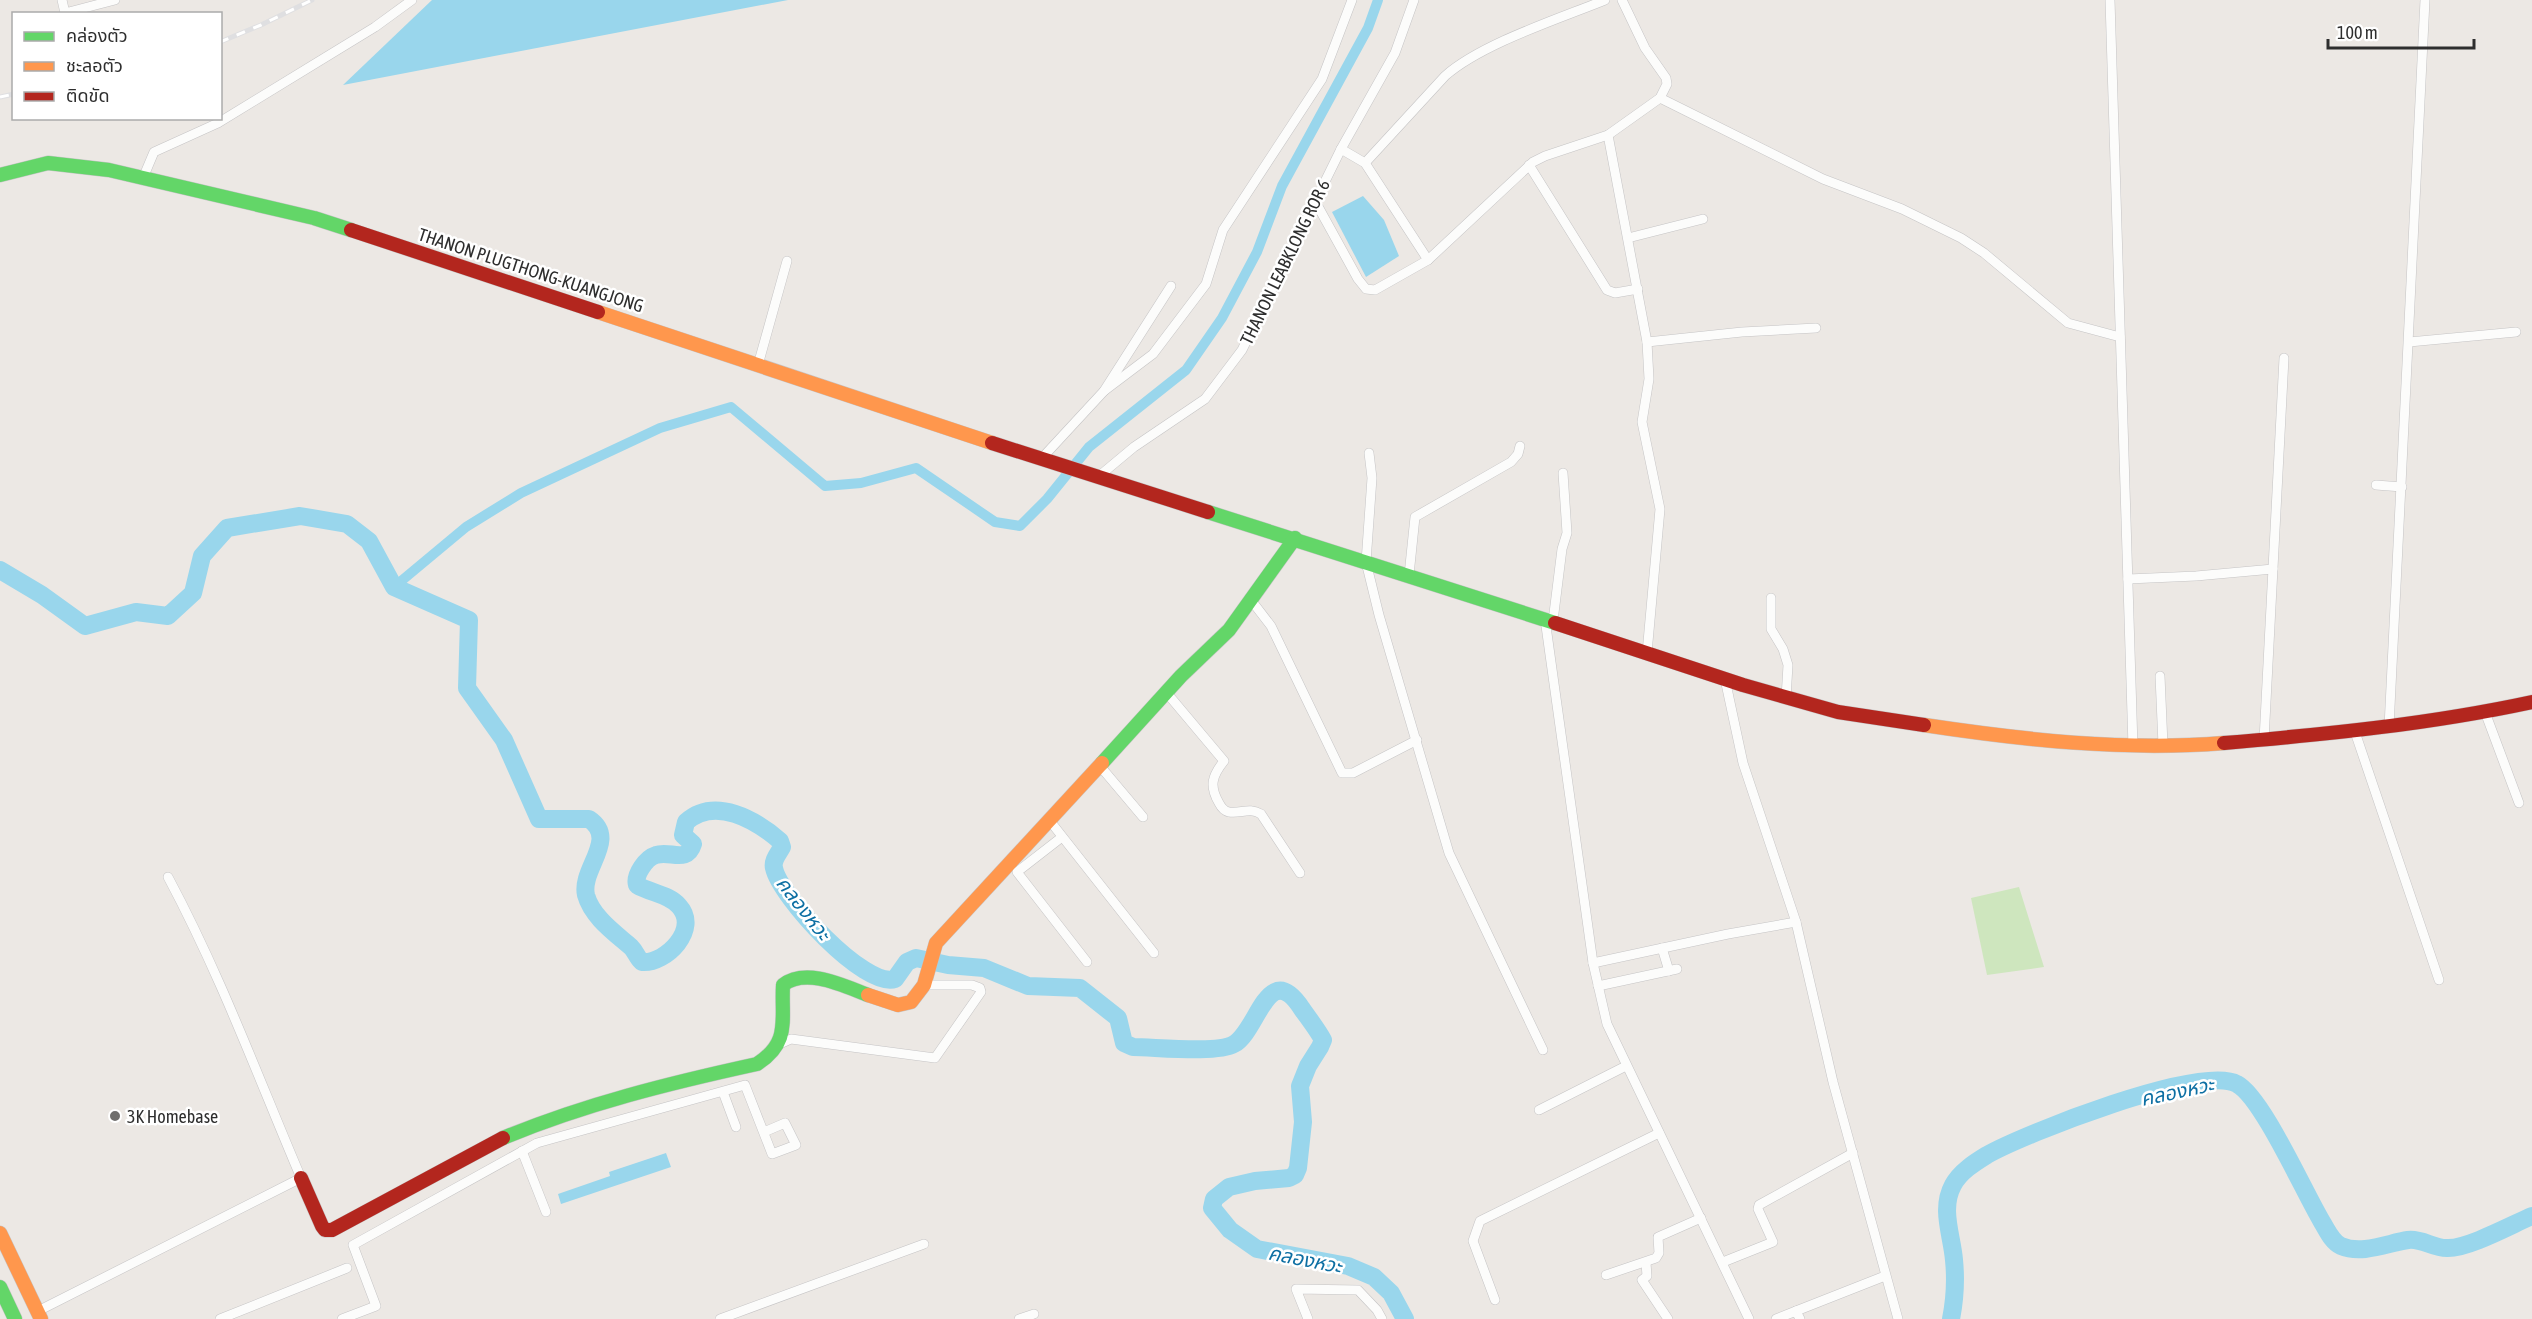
<svg xmlns="http://www.w3.org/2000/svg" width="2532" height="1319" font-family="'Asap Condensed','Noto Sans Thai',sans-serif">
<rect width="100%" height="100%" fill="#ece8e4"/>
<path fill="#cee6be" d="M2019,887L2044,967L1987,975L1971,898Z"/>
<g fill="#99d6ec">
<path d="M432,0H788L343,85Z"/>
<path d="M1363,196L1384,220L1399,256L1366,277L1332,212Z"/>
<path d="M666,1153L671,1167L561,1204L558,1194L610,1176L609,1172Z"/>
</g>
<g fill="none" stroke-linecap="round" stroke-linejoin="round">
<path stroke="#99d6ec" stroke-width="10" d="M394,587L466,527L521,493L660,428L731,407L825,486L861,483L916,468L995,522L1020,526L1047,499L1089,447L1186,370L1222,318L1257,252L1282,186L1368,28L1378,0"/>
<g stroke="#99d6ec" stroke-width="18">
<path d="M0,570L42,595L85,626L136,612L168,616L193,593L202,556L227,528L300,516L347,524L369,541L394,587L469,620L467,688L504,740L539,819H589C619,839 580,869 586,895C592,917 615,933 631,947C636,952 637,958 642,962C666,964 700,929 679,906C669,894 650,893 637,885C634,875 646,858 656,855C670,850 687,864 693,844L683,835L686,822C715,796 756,820 780,841L782,847C779,853 772,860 774,868C780,897 865,989 895,979L907,962L916,958L948,965L984,968L1028,986L1080,988L1118,1018L1124,1043L1133,1047C1155,1047 1216,1054 1234,1044C1258,1031 1268,957 1302,1009C1309,1019 1317,1029 1323,1040L1320,1047L1308,1066L1300,1086L1303,1122L1298,1168L1295,1175L1289,1178L1255,1181L1229,1187L1214,1199L1212,1208L1230,1230L1257,1249L1348,1266L1374,1277L1391,1293L1405,1319"/>
<path d="M1951,1319C1955,1299 1956,1280 1954,1260C1952,1235 1940,1209 1953,1185C1960,1172 1974,1163 1987,1155C2024,1134 2201,1064 2237,1084C2262,1097 2304,1192 2322,1222C2327,1230 2332,1242 2341,1246C2362,1255 2388,1243 2408,1240C2422,1238 2434,1249 2448,1248C2469,1248 2511,1225 2532,1216"/>
</g>
<defs>
<g id="street">
<path d="M62,0L65,13L115,0"/>
<path d="M2110,0L2133,747"/>
<path d="M1660,98L1823,179L1902,209L1961,238L1984,253L2068,323L2120,337"/>
<path d="M1608,135L1647,342L1649,379L1642,422L1660,509L1647,653"/>
<path d="M1341,149L1365,163L1445,76C1481,44 1558,19 1605,0"/>
<path d="M1365,163L1428,260"/>
<path d="M1529,165L1607,290L1615,293L1638,289"/>
<path d="M143,178L154,152L218,123L375,27L412,0"/>
<path d="M1315,201L1358,279L1366,289L1375,290L1428,260L1533,162L1545,156L1608,135L1660,98L1667,84L1666,78L1645,48L1622,0"/>
<path d="M1628,238L1703,219"/>
<path d="M1647,342L1742,332L1816,328"/>
<path d="M2409,342L2516,332"/>
<path d="M758,365L787,261"/>
<path d="M1104,391L1153,354L1206,284L1223,230L1322,79L1352,0"/>
<path d="M1369,453L1372,478L1366,562L1379,615L1449,853L1543,1050"/>
<path d="M1042,458L1104,391L1171,286"/>
<path d="M1098,477L1134,447L1205,399L1242,350L1341,149L1395,53L1414,0"/>
<path d="M2376,485L2402,487"/>
<path d="M1409,575L1415,517L1511,462L1518,454L1520,446"/>
<path d="M2128,579L2196,576L2273,569"/>
<path d="M1771,598V629L1783,649L1788,665L1786,698"/>
<path d="M1251,600L1271,626L1342,773H1353L1417,740"/>
<path d="M1545,619L1593,963L1607,1024L1749,1319"/>
<path d="M1553,621L1562,549L1567,533L1563,473"/>
<path d="M2160,676L2163,745"/>
<path d="M1725,679L1743,763L1796,922L1833,1082L1898,1319"/>
<path d="M1166,692L1224,761C1212,776 1209,786 1219,803C1221,807 1224,811 1229,812C1241,814 1249,807 1261,814L1300,873"/>
<path d="M2485,712L2519,803"/>
<path d="M2389,727L2425,0"/>
<path d="M2355,732L2439,980"/>
<path d="M2264,740L2284,358"/>
<path d="M1100,766L1143,817"/>
<path d="M1050,821L1154,953"/>
<path d="M1062,837L1017,872L1087,962"/>
<path d="M1662,948L1669,971"/>
<path d="M1593,963L1728,934L1796,922"/>
<path d="M1598,986L1677,969"/>
<path d="M780,1044L791,1039L935,1058L981,992L980,988L972,985H924"/>
<path d="M723,1092L736,1127"/>
<path d="M1539,1110L1626,1066"/>
<path d="M522,1151L546,1212"/>
<path d="M1723,1262L1773,1242L1758,1209L1759,1205L1853,1153"/>
<path d="M1646,1263L1647,1276L1642,1280L1668,1319"/>
<path d="M1606,1275L1656,1258L1659,1253L1658,1237L1701,1218"/>
<path d="M1495,1300L1473,1241L1480,1221L1659,1133"/>
<path d="M38,1311L301,1178C258,1077 220,974 168,877"/>
<path d="M1796,1311L1885,1276"/>
<path d="M220,1319L347,1268"/>
<path d="M342,1319L376,1306L353,1245L537,1143L745,1085L772,1154L796,1145L785,1123L764,1132"/>
<path d="M720,1319L924,1244"/>
<path d="M1019,1319L1034,1314"/>
<path d="M1308,1319L1296,1289L1358,1290L1377,1310L1382,1319"/>
<path d="M1776,1319L1796,1311L1800,1319"/>
</g>
<g id="fast">
<path d="M0,175L48,163L109,170L314,218L351,230"/>
<path d="M1208,512L1555,623"/>
<path d="M1102,763L1181,676L1229,630L1295,538"/>
<path d="M503,1138C585,1104 670,1083 757,1064C791,1042 781,1020 783,985C806,967 844,986 868,995"/>
<path d="M0,1287L15,1319"/>
</g>
<g id="slow">
<path d="M598,312L992,443"/>
<path d="M1924,725C2024,740 2123,751 2224,743"/>
<path d="M868,995L898,1005L911,1002L924,985L936,943L1102,763"/>
<path d="M0,1233L41,1319"/>
</g>
<g id="jam">
<path d="M351,230L598,312"/>
<path d="M992,443L1208,512"/>
<path d="M1555,623L1743,685L1838,712L1924,725"/>
<path d="M2224,743C2328,734 2430,724 2532,702"/>
<path d="M301,1178L322,1226L325,1230H332L503,1138"/>
</g>
</defs>
<use href="#street" stroke="#c5c4c5" stroke-width="10"/>
<use href="#fast" stroke="#c5c4c5" stroke-width="15"/>
<use href="#slow" stroke="#c5c4c5" stroke-width="15"/>
<use href="#jam" stroke="#c5c4c5" stroke-width="15"/>
<use href="#street" stroke="#fcfcfb" stroke-width="9"/>
<use href="#fast" stroke="#63d668" stroke-width="14"/>
<use href="#slow" stroke="#ff974d" stroke-width="14"/>
<use href="#jam" stroke="#b3261e" stroke-width="14"/>
<defs>
<g id="rail">
<path d="M220,42L261,25L312,0"/>
<path d="M0,97L14,94"/>
</g>
</defs>
<use href="#rail" stroke="#dfdfe1" stroke-width="5"/>
<use href="#rail" stroke="#fff" stroke-width="3" stroke-dasharray="9" stroke-linecap="butt"/>
</g>
<circle fill="#706f6e" stroke="#fff" stroke-width="2" cx="115" cy="1116" r="6"/>
<g text-anchor="middle" dominant-baseline="central" stroke-width="5" stroke-linejoin="round" paint-order="stroke">
<g font-size="18" fill="#2e2e2e" stroke="#fff">
<text transform="translate(1285 262) rotate(-64)">THANON LEABKLONG ROR 6</text>
<text transform="translate(531 270) rotate(18)">THANON PLUGTHONG-KUANGJONG</text>
</g>
<g font-size="18" fill="#2e2e2e" stroke="#fff" text-anchor="start">
<text x="127" y="1116">3K Homebase</text>
</g>
<g font-size="20" font-style="italic" fill="#0d6fa3" stroke="#fff">
<text transform="translate(804 908) rotate(52)">คลองหวะ</text>
<text transform="translate(2177 1091) rotate(-12)">คลองหวะ</text>
<text transform="translate(1305 1259) rotate(11)">คลองหวะ</text>
</g>
</g>
<rect x="12" y="12" width="210" height="108" fill="#ffffff" stroke="#ababab" stroke-width="1.5"/>
<rect x="24" y="32" width="30" height="9" fill="#63d668" stroke="#ababab" stroke-width="1.5"/>
<text x="66" y="42" font-size="18" fill="#2e2e2e">คล่องตัว</text>
<rect x="24" y="62" width="30" height="9" fill="#ff974d" stroke="#ababab" stroke-width="1.5"/>
<text x="66" y="72" font-size="18" fill="#2e2e2e">ชะลอตัว</text>
<rect x="24" y="92" width="30" height="9" fill="#b3261e" stroke="#ababab" stroke-width="1.5"/>
<text x="66" y="102" font-size="18" fill="#2e2e2e">ติดขัด</text>
<path d="M2328 39v9h146v-9" fill="none" stroke="#2e2e2e" stroke-width="3"/>
<text x="2337" y="39" font-size="18" fill="#2e2e2e" stroke="#ffffff" stroke-width="4.5" paint-order="stroke">100 m</text>
</svg>
